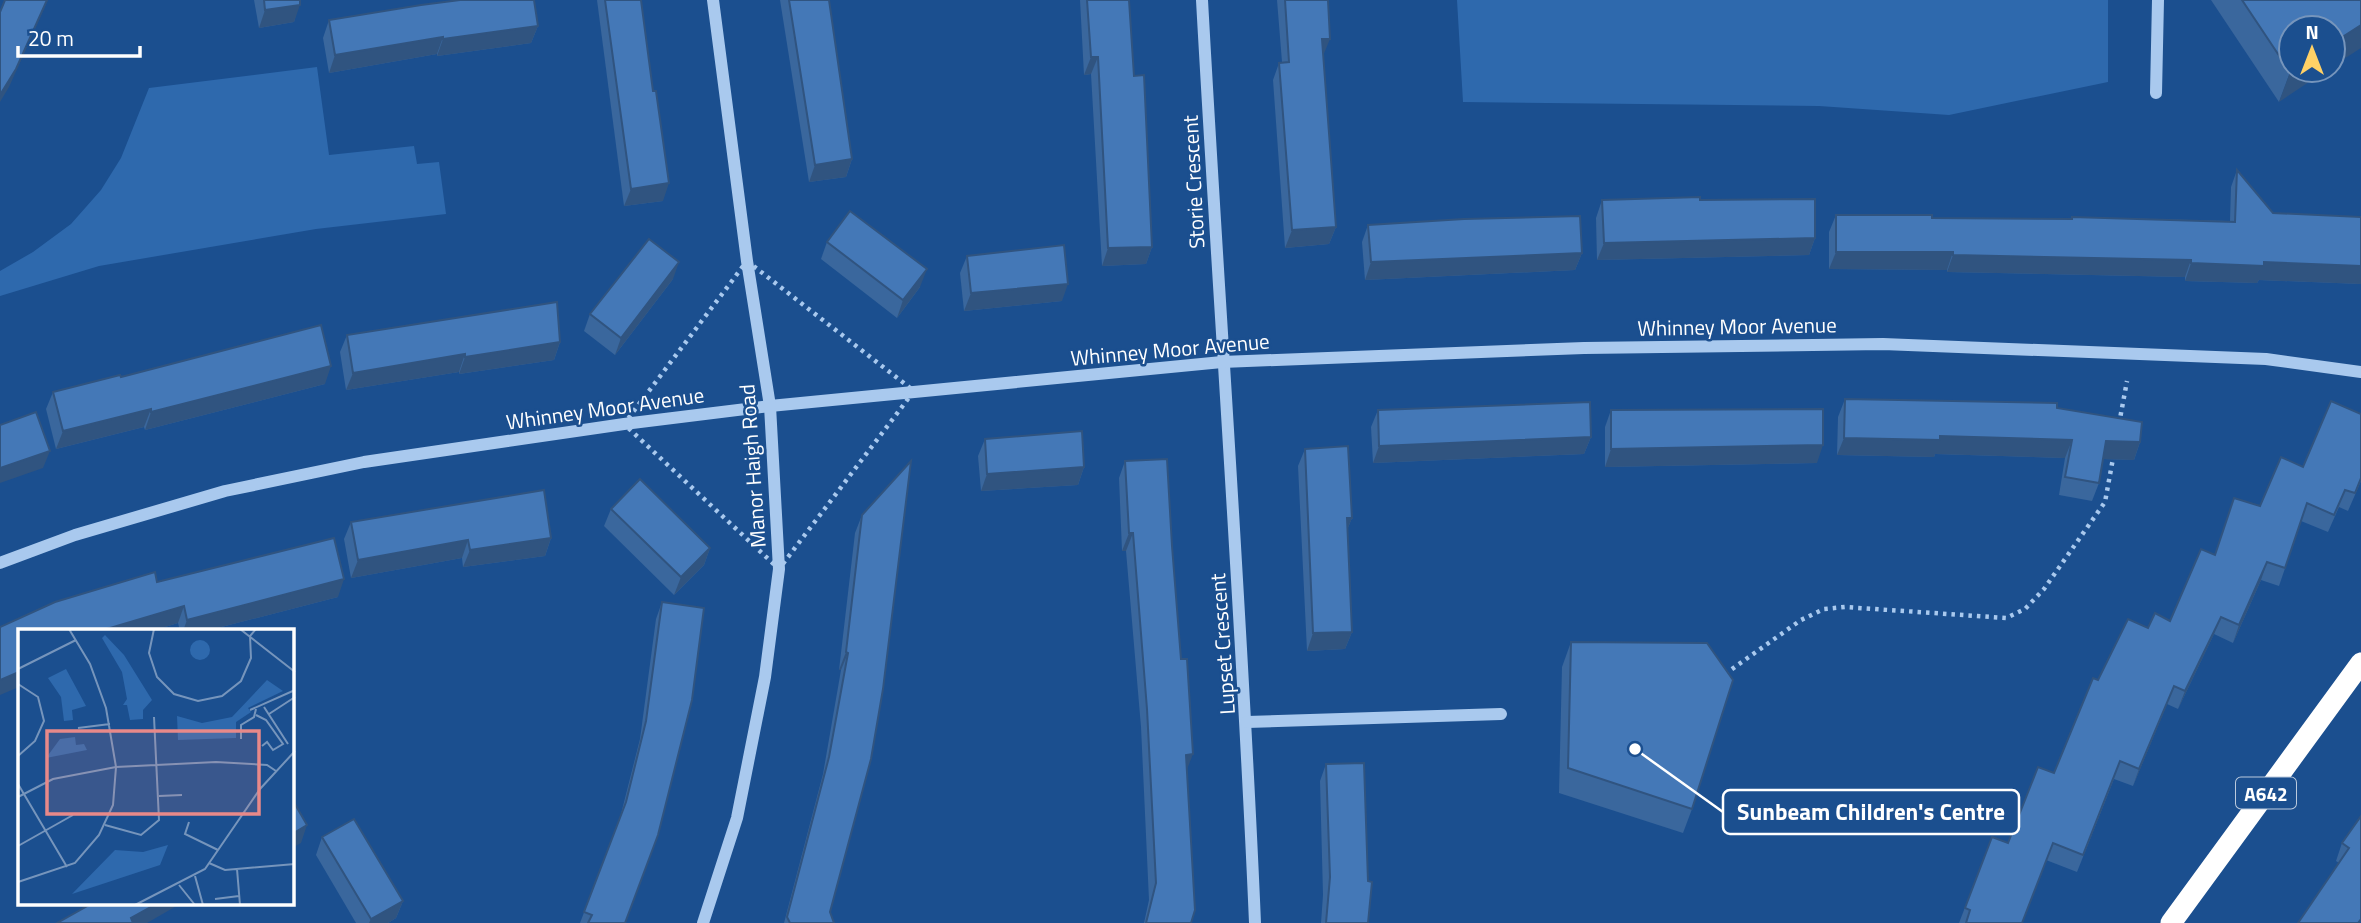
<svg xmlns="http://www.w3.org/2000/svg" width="2361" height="923" font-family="'Titillium Web',sans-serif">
<rect width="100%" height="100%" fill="#1b4f8f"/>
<g fill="#2e69ad">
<path d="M1457,0H2108V82L1949,115L1819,106L1463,102Z"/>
<path d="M317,67L329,155L414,146L417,164L439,162L446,214L316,229L99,266L0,296V271L33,252L71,224L101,190L121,158L149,88Z"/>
</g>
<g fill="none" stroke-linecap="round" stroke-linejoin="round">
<g stroke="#a9c9ee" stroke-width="4.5" stroke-dasharray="3.5 5" stroke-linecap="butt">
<path d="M747,261L914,391L779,569L624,424Z"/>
<path d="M2119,424L2127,381"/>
<path d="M1725,674L1801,620L1824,609L1845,607L2006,618L2025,609L2044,589L2105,502L2114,453"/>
</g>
<g stroke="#a9c9ee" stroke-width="12">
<path d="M1202,0C1219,308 1242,615 1255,923"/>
<path d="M2156,93L2158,0"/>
<path d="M0,563L75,535L225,491L364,462L624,424L770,406L1222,362L1584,348L1883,344L2266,359L2361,372"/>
<path d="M1247,722L1501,714"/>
<path d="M703,923L737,818L765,677L779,569L770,406L747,261L713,0"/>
</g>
<path stroke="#fff" stroke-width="21" d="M2171,923L2361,663"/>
</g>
<g fill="#3a679d">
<path d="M254,0H300L294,22L259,28Z"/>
<path d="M597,0H641L663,201L624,206Z"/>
<path d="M780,0H829L852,159L846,177L809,182Z"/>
<path d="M1080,0H1129L1134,76L1152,247L1146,264L1102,266L1091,74L1084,75Z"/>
<path d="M1277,0H1328L1323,56L1336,227L1329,244L1285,248L1273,80L1279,63L1282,62Z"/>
<path d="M2211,0H2361L2291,70L2279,102Z"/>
<path d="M329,20L538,26L531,43L437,56V54L329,73L323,38Z"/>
<path d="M2237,170L2273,213L2361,217V284L2259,280L2257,283L2185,281V277L1947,272V270L1829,269V232L1836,215L1932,218L2072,219V217L2230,221L2231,187Z"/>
<path d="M1602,200H1700L1815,238L1809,255L1597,260L1596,218Z"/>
<path d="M1368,225L1582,253L1575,270L1365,280L1362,242Z"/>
<path d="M827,242L920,287L897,318L821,259Z"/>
<path d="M967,256L1062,301L964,311L960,273Z"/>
<path d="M673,279L615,355L584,331L590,314Z"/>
<path d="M347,335L560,342L554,360L459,374V372L346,390L340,352Z"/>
<path d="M121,377L325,384L145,430L144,427L56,449L46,409L53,392Z"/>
<path d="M1845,399L2057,408L2140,442L2134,460L2103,459L2099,483L2092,501L2059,495L2065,458L1935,454L1934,457L1837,455L1838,417Z"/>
<path d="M1378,410L1591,437L1584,454L1373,463L1371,427Z"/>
<path d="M1611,410L1817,463L1605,467V427Z"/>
<path d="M985,439L1084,467L1078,485L981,491L978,456Z"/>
<path d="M1305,449L1352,518L1347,530L1352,632L1345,649L1307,651L1298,466Z"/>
<path d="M1125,461L1172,546L1187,770L1191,923H1144L1149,900L1141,727L1126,551H1122L1119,478Z"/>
<path d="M2303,467L2361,481L2348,511L2339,507L2328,532L2301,521L2279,586L2261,580L2233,643L2214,634L2178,709L2167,704L2133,786L2114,779L2077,872L2046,860L2022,923H1959L1992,837L2008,843L2054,773L2098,680L2148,628L2170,621L2215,555L2260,506Z"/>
<path d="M611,509L710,548L704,565L674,595L604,526Z"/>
<path d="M862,515L830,912L834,923H784L823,774L841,670H839L855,533Z"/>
<path d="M351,522L551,538L545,556L463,567L462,558L351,578L344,539Z"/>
<path d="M157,582L338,597L206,631H180L178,623L152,631H19Z"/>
<path d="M662,602L625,923H580L620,818L640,739L656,619Z"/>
<path d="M1571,642L1692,809L1683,833L1559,793L1562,667Z"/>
<path d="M1326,764L1368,923H1321L1323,895L1320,781Z"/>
<path d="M2361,816V923L2339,863L2336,861L2342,843Z"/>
<path d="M322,837L403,901L396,918L388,923H356L316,855Z"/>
</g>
<g fill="#305480">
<path d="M47,0H48L9,87L0,102V95Z"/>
<path d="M300,5L294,22L259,28L265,10Z"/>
<path d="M2361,25V48L2333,66V43Z"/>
<path d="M538,26L531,43L437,56L443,39Z"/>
<path d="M443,37L437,54L329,73L335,55Z"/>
<path d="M1322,39H1330L1323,56L1315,57Z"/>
<path d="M1091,57H1098L1091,74L1084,75Z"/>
<path d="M2293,70H2327L2279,102L2290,72Z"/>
<path d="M852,159L846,177L809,182L815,165Z"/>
<path d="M669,183L663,201L624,206L631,189Z"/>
<path d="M1336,227L1329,244L1285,248L1292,230Z"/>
<path d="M1815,238L1809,255L1597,260L1604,243Z"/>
<path d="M1152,247L1146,264L1102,266L1108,248Z"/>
<path d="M1836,252H1953L1947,270L1829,269Z"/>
<path d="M1582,253L1575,270L1365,280L1371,262Z"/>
<path d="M1953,255L2191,260L2185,277L1947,272Z"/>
<path d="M679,262L673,279L615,355L621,338Z"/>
<path d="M2264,262L2361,266V284L2259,280L2257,283L2185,281L2191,263Z"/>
<path d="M927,269L920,287L897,318L903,300Z"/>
<path d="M1068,284L1062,301L964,311L971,293Z"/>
<path d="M560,342L554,360L459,374L465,357Z"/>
<path d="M465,354L459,372L346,390L353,373Z"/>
<path d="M331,366L325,384L145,430L151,412Z"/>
<path d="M151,409L144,427L56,449L63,431Z"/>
<path d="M1940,436L2072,440L2065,458L1935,454L1934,457L1837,455L1844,438Z"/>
<path d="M1591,437L1584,454L1373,463L1379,446Z"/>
<path d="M2106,441L2140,442L2134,460L2099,459Z"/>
<path d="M1823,445L1817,463L1605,467L1611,449Z"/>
<path d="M50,451L43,468L0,483V468Z"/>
<path d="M1084,467L1078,485L981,491L987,474Z"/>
<path d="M1347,518H1352L1345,535Z"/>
<path d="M1129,533H1133L1126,551H1122Z"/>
<path d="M551,538L545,556L463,567L470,550Z"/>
<path d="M468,540L462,558L351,578L358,560Z"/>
<path d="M710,548L704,565L674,595L681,577Z"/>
<path d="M2267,562L2261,580L2233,643L2239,625Z"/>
<path d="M344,579L338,597L206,631H183L187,620Z"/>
<path d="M184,606L178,623L152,631H100Z"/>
<path d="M2221,617L2214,634L2178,709L2185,691Z"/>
<path d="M1352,632L1345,649L1307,651L1313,633Z"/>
<path d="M846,652L848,653L841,670H839Z"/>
<path d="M19,672V687L0,695V680Z"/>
<path d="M2174,686L2167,704L2133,786L2139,769Z"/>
<path d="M1193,754L1186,772V755Z"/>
<path d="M307,825L301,843L292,848V834Z"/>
<path d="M403,901L396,918L388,923H369L371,919Z"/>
<path d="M156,904H180L147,923H129L131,918Z"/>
</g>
<g fill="#4478b7" stroke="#305480" stroke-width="2">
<path d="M5,0H47L16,69L0,95V12Z"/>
<path d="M264,0H300V5L265,10Z"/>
<path d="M460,0H534L538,26L443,39V37L335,55L329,20L421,5Z"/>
<path d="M605,0H641L653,91H656L669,183L631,189Z"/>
<path d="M789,0H829L852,159L815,165Z"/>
<path d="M1087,0H1129L1134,76L1144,75L1152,247L1108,248L1098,57H1091Z"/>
<path d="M1285,0H1328L1330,39H1322L1336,227L1292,230L1279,63L1289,62Z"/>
<path d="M2242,0H2361V25L2333,43V28H2291V70H2293L2290,72Z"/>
<path d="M2237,170L2273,213L2361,217V266L2264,262V266L2191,263V260L1953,255V252H1836V215H1932V218L2072,219V217L2235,222Z"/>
<path d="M1700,197V200L1815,199V238L1604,243L1602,200Z"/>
<path d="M850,211L927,269L903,300L827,242Z"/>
<path d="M1580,216L1582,253L1371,262L1368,225L1464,219Z"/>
<path d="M649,239L679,262L621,338L590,314Z"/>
<path d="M1064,245L1068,284L971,293L967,256Z"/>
<path d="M557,302L560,342L465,357V354L353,373L347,335Z"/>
<path d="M321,325L331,366L151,412V409L63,431L53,392L120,375L121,377Z"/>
<path d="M1845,399L2057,403V408L2142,422L2140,442L2106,441L2099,483L2065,477L2072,440L1940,436V440L1844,438Z"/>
<path d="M2331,401L2361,414V478L2355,493L2345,490L2334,515L2307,503L2285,568L2267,562L2239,625L2221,617L2185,691L2174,686L2139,769L2120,761L2083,855L2053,843L2022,923H1966L1970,910L1965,908L1992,837L2008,843L2038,767L2054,773L2093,678L2098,680L2128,619L2148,628L2155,613L2170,621L2201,549L2215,555L2234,498L2260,506L2281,457L2303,467Z"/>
<path d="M1590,402L1591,437L1379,446L1378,410Z"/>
<path d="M1823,409V445L1611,449V410Z"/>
<path d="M36,412L50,451L0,468V425Z"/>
<path d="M1082,431L1084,467L987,474L985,439Z"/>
<path d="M1348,446L1352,518H1347L1352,632L1313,633L1305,449Z"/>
<path d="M1167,459L1172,546L1181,659H1187L1193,754L1186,755L1195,910L1191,923H1146L1156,883L1147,709L1133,533H1129L1125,461Z"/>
<path d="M911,461L883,689L871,759L830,912L834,923H790L787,917L829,757L848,653L846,652L862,515Z"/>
<path d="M640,479L710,548L681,577L611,509Z"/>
<path d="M544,490L551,538L470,550L468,540L358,560L351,522Z"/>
<path d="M334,538L344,579L187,620L184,606L100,631H19V672L0,680V627L55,602L155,572L157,582Z"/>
<path d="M662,602L704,608L692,700L658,835L625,923H588L592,915L584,912L626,802L646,721Z"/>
<path d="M1571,642L1707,643L1733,680L1692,809L1568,768Z"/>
<path d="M1364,763L1368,881L1372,882L1368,923H1326L1330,877L1326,764Z"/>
<path d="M292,799L307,825L292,834Z"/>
<path d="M2361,816V919L2358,923H2298L2349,848L2342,843Z"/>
<path d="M354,819L403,901L371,919L322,837Z"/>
<path d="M91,904H156L131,918L133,923H57Z"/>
</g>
<g text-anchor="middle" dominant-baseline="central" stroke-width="5" stroke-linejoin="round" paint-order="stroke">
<rect fill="#1b4f8f" stroke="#bbcadd" stroke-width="2" x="2236" y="777.5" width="60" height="31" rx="5"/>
<g font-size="19" font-weight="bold" fill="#fff">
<text x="2266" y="793">A642</text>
</g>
<g font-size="21" fill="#fff" stroke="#1b4f8f">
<text transform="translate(1193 182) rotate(-93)">Storie Crescent</text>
<text transform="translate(1737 326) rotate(-1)">Whinney Moor Avenue</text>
<text transform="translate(1170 349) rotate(-5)">Whinney Moor Avenue</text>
<text transform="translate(605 408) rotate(-8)">Whinney Moor Avenue</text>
<text transform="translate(752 466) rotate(-94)">Manor Haigh Road</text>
<text transform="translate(1222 644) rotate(-94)">Lupset Crescent</text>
</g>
</g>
<g transform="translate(18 629)">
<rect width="276" height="276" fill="#1b4f8f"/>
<path d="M87,6L106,26L134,71L125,81V90L112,91L109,76H105L109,70L104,43L84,9ZM172 21a10 10 0 1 1 20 0a10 10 0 1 1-20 0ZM48,40L68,77L54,81L55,91L46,92L43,68L30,49ZM249,51L265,62L230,79L233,83L218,93V109L160,111L159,87L184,94L214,88ZM57,108L58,116L66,115L69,121L28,129L42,110ZM150,216L142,236L54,265L97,221L125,223Z" fill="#2e69ad"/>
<path fill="none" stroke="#7695bc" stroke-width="2" d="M136,0L131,24L139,48L156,65L180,72L204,67L223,52L233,29L232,7L238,0M222,0L277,43M0,40L58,11M0,55L20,68L26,92L17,112L0,127M246,78L270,115M232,81L277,61M251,85L277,68M238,86L248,91L265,115L255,121L249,113L244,117M60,99L92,95M223,110V96L236,88L238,80M0,155L49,238M141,167L164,166M0,168L35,150L98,138L198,133L249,136L258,142M171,193L167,205L200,221M87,196L123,206L141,191L136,88M0,217L55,186M191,234L207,241L277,235M219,240L222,276M177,247L185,276M0,253L57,234L81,206L95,176L98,138L88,79L72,35L51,0M161,256L177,276M197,270L221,267M117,276L187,240L242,160L277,122"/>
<path fill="#e88989" fill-opacity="0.15" stroke="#e88989" stroke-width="3.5" d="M29,102H241V185H29Z"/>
<rect width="276" height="276" fill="none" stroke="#fff" stroke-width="3.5"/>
</g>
<path fill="none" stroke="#fff" stroke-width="2.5" d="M1635 749L1723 812"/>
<circle fill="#fff" stroke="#1b4f8f" stroke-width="2.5" cx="1635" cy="749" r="7"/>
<rect fill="#1b4f8f" stroke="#fff" stroke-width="2.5" x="1723" y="790" width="296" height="44" rx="7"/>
<g font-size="23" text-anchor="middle" font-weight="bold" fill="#fff">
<text x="1871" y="820">Sunbeam Children's Centre</text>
</g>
<g transform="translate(2312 49)"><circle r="33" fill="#1b4f8f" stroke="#7695bc" stroke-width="2"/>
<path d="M0-5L12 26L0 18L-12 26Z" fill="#ffd166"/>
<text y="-10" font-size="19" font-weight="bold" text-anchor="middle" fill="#ffffff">N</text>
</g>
<path d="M18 46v10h122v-10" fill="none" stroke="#ffffff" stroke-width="3.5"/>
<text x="28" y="46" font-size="21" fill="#ffffff" stroke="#1b4f8f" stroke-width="5" paint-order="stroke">20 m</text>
</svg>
